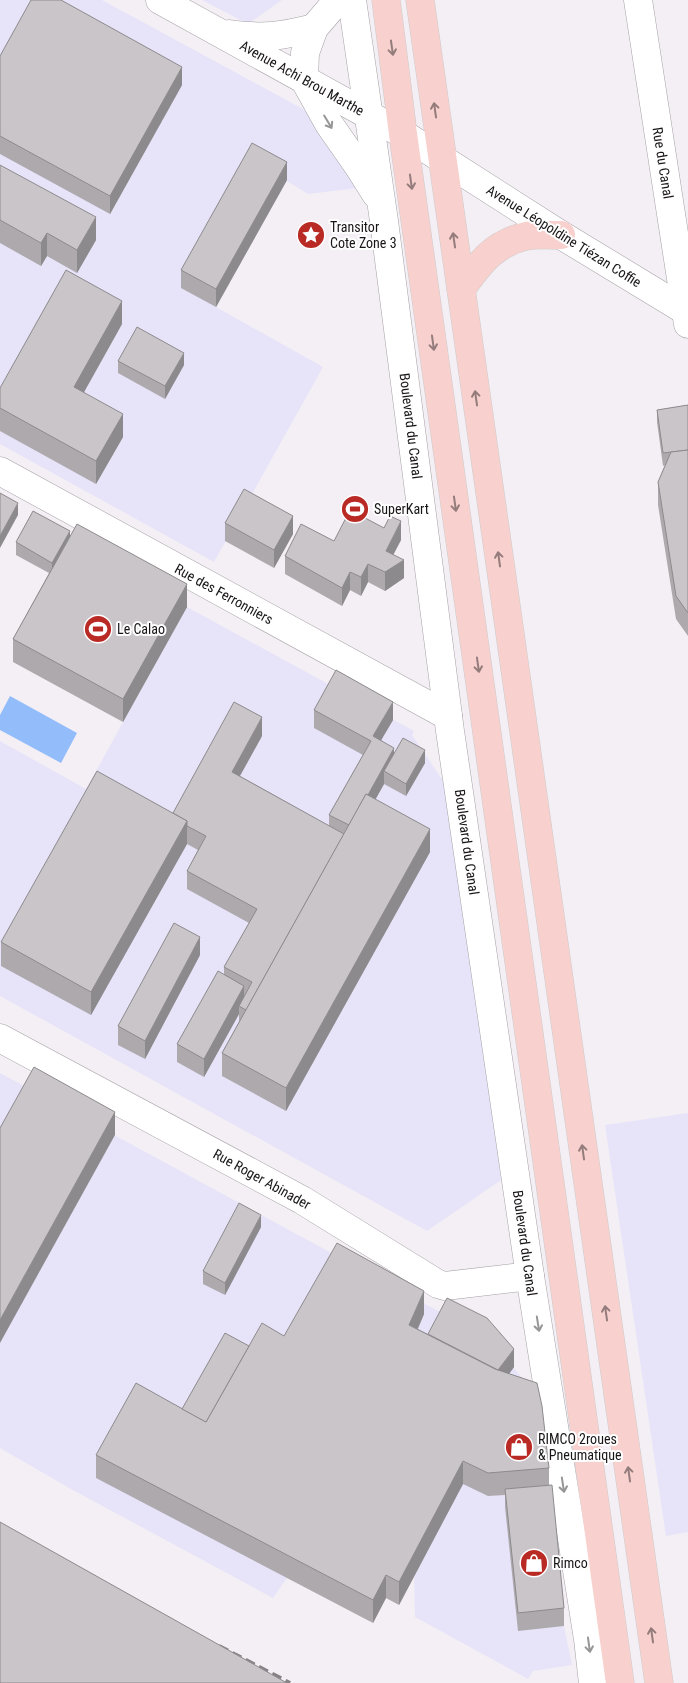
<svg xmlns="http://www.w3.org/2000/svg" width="688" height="1683" font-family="'Roboto Condensed',sans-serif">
<rect width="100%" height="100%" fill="#f4eff4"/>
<g fill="#e7e4fa">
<path d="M0,0H102L303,109L320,126L358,188L308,194L287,181L216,307L323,367L214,562L0,444Z"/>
<path d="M202,0H282L248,24Z"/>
<path d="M187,607L414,731L412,735L450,791L501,1180L427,1231L0,996V741L86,789Z"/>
<path d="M0,1073L429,1306L487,1336L529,1386L552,1503L564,1626L572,1665L533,1671L528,1679L415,1617L409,1349L287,1578L273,1598L71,1489L0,1448Z"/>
<path d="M688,1113V1532L666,1536L605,1125Z"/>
</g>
<path fill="#92bdfa" d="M10,696L77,733L61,763L0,730V715Z"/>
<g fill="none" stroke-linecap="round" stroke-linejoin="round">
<defs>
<g id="minor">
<path d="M160,0L403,134L561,235L688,312"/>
<path d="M338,0L314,28L305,53L304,79L329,124L359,167L376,194"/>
<path d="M352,0L384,221L450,731L530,1276L588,1639L593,1683"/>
<path d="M638,0L688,324"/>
<path d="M229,34C263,39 282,36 314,28"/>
<path d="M0,471L448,716"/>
<path d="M0,1038L302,1200L438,1284L445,1286L530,1276"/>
</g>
<g id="major">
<path d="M386,0L403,134L620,1683"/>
<path d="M420,0L659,1683"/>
<path d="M461,289C480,263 493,244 526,236C536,234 550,235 561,235"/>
</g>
</defs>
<use href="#minor" stroke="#a5a1a5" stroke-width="29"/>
<use href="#major" stroke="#ccc" stroke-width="29"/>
<use href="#minor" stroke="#fff" stroke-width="28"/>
<use href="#major" stroke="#f8d1ce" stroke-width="28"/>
<path stroke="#868285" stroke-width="4" stroke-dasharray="10 5" stroke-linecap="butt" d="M219,1646L290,1683"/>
</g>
<g fill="#aea9ad">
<path d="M0,56L182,85L110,214L0,154Z"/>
<path d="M0,165L96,240L77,273L47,256L41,266L0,243Z"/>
<path d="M287,180L216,307L181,288V270Z"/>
<path d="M122,324L84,392L123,437L96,484L0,431V388Z"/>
<path d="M118,361L184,365L165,399L118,373Z"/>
<path d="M688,405V636L676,619L658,505V482L665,465L663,466L657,422V410Z"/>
<path d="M225,523L293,534L274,568L225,541Z"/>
<path d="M70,536L187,607L123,722L13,662V639L49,573L16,555V542Z"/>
<path d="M401,540L393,554L404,578L385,591L368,582L361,596L350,590L342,606L285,574V556L334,541Z"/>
<path d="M314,710L393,720L381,740L394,753L425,763L406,796L384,784L375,800L430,852L286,1111L222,1076V1053L239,1022V1014L204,1077L177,1062V1044L224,975V967L249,923L187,889V871L198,850L187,844L91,1015L1,966V942L173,813L262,736L240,776L329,826V815L363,755L314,728Z"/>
<path d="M200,955L145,1059L118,1045V1026Z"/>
<path d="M261,1227L225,1295L203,1284V1271Z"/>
<path d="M424,1314L418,1329L428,1334L514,1367L509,1374L549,1468V1485L564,1608V1626L518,1631L505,1507V1495L488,1496L463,1484L399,1605L386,1598L373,1623L96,1478V1455L182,1409L249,1346L284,1336Z"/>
</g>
<g fill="#8d8a8d">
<path d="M182,67V85L110,214V196Z"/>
<path d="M287,162V180L216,307V289Z"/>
<path d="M96,217V240L77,273V250Z"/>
<path d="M47,233V256L41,266V243Z"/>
<path d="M122,301V324L74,410V387Z"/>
<path d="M184,353V365L165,399V386Z"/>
<path d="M123,414V437L96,484V461Z"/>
<path d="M18,503V515L0,548V536Z"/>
<path d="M293,516V534L274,568V550Z"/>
<path d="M401,521V540L386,569V551Z"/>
<path d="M70,531V544L52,575V563Z"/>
<path d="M404,560V578L385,591V572Z"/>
<path d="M368,564V582L361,596V577Z"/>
<path d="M350,572V590L342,606V588Z"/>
<path d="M187,584V607L123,722V699Z"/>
<path d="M393,702V720L373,754V736Z"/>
<path d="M262,717V736L232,790V772Z"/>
<path d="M394,748V766L384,771V784L350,845V826Z"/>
<path d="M425,750V763L406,796V784Z"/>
<path d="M187,821V844L91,1015V992Z"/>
<path d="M430,829V852L286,1111V1088Z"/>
<path d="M200,937V955L145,1059V1041Z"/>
<path d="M244,986V1004L239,1006V1014L204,1077V1059Z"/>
<path d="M115,1112V1135L0,1343V1320Z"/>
<path d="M261,1215V1227L225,1295V1283Z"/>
<path d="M424,1291V1314L409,1348V1325Z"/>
<path d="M514,1349V1367L495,1393V1374Z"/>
<path d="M463,1461V1484L399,1605V1582Z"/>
<path d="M386,1575V1598L373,1623V1600Z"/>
</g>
<g fill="#cac5c9" stroke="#8d8a8d">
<path d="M31,0H61L182,67L110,196L0,136V56Z"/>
<path d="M252,143L287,162L216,289L181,270Z"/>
<path d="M0,165L96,217L77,250L47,233L41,243L0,220Z"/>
<path d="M66,270L122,301L74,387L123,414L96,461L0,408V388Z"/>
<path d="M137,327L184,353L165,386L118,361Z"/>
<path d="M688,405V450L663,453L657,410Z"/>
<path d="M688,450V613L676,596L658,482L671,452Z"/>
<path d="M244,489L293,516L274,550L225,523Z"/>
<path d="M0,493L18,503L0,536Z"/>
<path d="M350,510L384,528L390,516L401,521L386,551L404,560L385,572L368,564L361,577L350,572L342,588L285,556L301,524L334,541Z"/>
<path d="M33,511L70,531L52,563L16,542Z"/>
<path d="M77,524L187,584L123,699L13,639Z"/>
<path d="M336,670L393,702L373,736L394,748L368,795L366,794L349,825L329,815L371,741L314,710Z"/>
<path d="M234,702L262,717L232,772L344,834L246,1010L239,1006L252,982L224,967L257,909L187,871L206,836L187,826V821L173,813Z"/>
<path d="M403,738L425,750L406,784L384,771Z"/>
<path d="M97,771L187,821L91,992L1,942Z"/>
<path d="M366,794L430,829L286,1088L222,1053Z"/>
<path d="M174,923L200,937L145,1041L118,1026Z"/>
<path d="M218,971L244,986L204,1059L177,1044Z"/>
<path d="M34,1067L115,1112L0,1320V1128Z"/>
<path d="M239,1203L261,1215L225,1283L203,1271Z"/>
<path d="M337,1243L424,1291L409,1325L495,1369L537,1383L542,1406L549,1468L488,1473L463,1461L399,1582L386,1575L373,1600L96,1455L136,1383L206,1422L262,1323L284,1336Z"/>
<path d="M447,1298L487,1318L514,1349L498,1370L428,1334Z"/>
<path d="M225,1333L249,1346L206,1422L182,1409Z"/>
<path d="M552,1485L564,1608L518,1613L505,1489Z"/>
<path d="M0,1522L287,1683H0Z"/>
</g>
<defs><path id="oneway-shaft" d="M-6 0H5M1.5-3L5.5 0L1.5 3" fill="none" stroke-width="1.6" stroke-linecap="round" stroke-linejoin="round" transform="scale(1.25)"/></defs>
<g stroke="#937c7b">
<use href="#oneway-shaft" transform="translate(392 48) rotate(82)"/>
<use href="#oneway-shaft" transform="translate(435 110) rotate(-98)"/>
<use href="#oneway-shaft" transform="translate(411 182) rotate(82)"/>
<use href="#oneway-shaft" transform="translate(454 240) rotate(-98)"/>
<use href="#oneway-shaft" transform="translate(433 343) rotate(82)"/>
<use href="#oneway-shaft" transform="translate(476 398) rotate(-98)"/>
<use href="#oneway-shaft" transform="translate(455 504) rotate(82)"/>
<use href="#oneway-shaft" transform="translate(499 559) rotate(-98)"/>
<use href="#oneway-shaft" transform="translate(478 665) rotate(82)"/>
<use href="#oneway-shaft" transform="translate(583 1152) rotate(-98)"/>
<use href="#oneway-shaft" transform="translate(606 1313) rotate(-98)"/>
<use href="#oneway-shaft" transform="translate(629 1474) rotate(-98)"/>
<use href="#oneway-shaft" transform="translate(652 1635) rotate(-98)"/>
</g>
<g stroke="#979696">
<use href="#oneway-shaft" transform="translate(328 122) rotate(59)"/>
<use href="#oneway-shaft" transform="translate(538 1324) rotate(81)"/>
<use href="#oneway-shaft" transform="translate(563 1485) rotate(81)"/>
<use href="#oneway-shaft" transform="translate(589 1645) rotate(82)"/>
</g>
<defs>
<symbol id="sight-disc" viewBox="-11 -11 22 22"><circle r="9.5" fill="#b92a24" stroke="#fffeff"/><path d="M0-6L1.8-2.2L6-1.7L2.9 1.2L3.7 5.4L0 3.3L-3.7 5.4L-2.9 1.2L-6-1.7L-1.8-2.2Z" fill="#fff"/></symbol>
<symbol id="stadium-disc" viewBox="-11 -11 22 22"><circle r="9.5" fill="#b92a24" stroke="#fffeff"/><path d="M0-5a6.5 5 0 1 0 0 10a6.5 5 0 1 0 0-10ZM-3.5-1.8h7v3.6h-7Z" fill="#fff"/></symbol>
<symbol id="shop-disc" viewBox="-11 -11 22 22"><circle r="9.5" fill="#b92a24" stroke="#fffeff"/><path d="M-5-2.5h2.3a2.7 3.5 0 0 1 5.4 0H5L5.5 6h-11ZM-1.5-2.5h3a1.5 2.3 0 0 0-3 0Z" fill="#fff"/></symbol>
</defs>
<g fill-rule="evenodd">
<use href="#sight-disc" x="295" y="219" width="32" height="32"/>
<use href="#stadium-disc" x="339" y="493" width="32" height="32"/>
<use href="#stadium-disc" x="82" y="613" width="32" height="32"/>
<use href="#shop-disc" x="503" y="1431" width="32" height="32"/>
<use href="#shop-disc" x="518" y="1547" width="32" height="32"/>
</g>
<g text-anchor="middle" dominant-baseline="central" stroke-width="4" stroke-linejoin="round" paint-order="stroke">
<g font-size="14" fill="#171516" stroke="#fffeff">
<text transform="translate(302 78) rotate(29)">Avenue Achi Brou Marthe</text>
<text transform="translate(663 163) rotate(81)">Rue du Canal</text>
<text transform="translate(564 236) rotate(32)">Avenue Léopoldine Tiézan Coffie</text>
<text transform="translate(411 426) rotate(83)">Boulevard du Canal</text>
<text transform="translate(224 594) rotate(29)">Rue des Ferronniers</text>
<text transform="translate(467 842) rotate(82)">Boulevard du Canal</text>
<text transform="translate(262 1179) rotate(29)">Rue Roger Abinader</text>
<text transform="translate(525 1243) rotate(82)">Boulevard du Canal</text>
</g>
<g font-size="14" fill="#171516" stroke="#fffeff" text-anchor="start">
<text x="330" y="227">Transitor<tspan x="330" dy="16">Cote Zone 3</tspan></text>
<text x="374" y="509">SuperKart</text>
<text x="117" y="629">Le Calao</text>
<text x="538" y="1439">RIMCO 2roues<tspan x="538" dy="16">&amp; Pneumatique</tspan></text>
<text x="553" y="1563">Rimco</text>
</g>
</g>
</svg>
